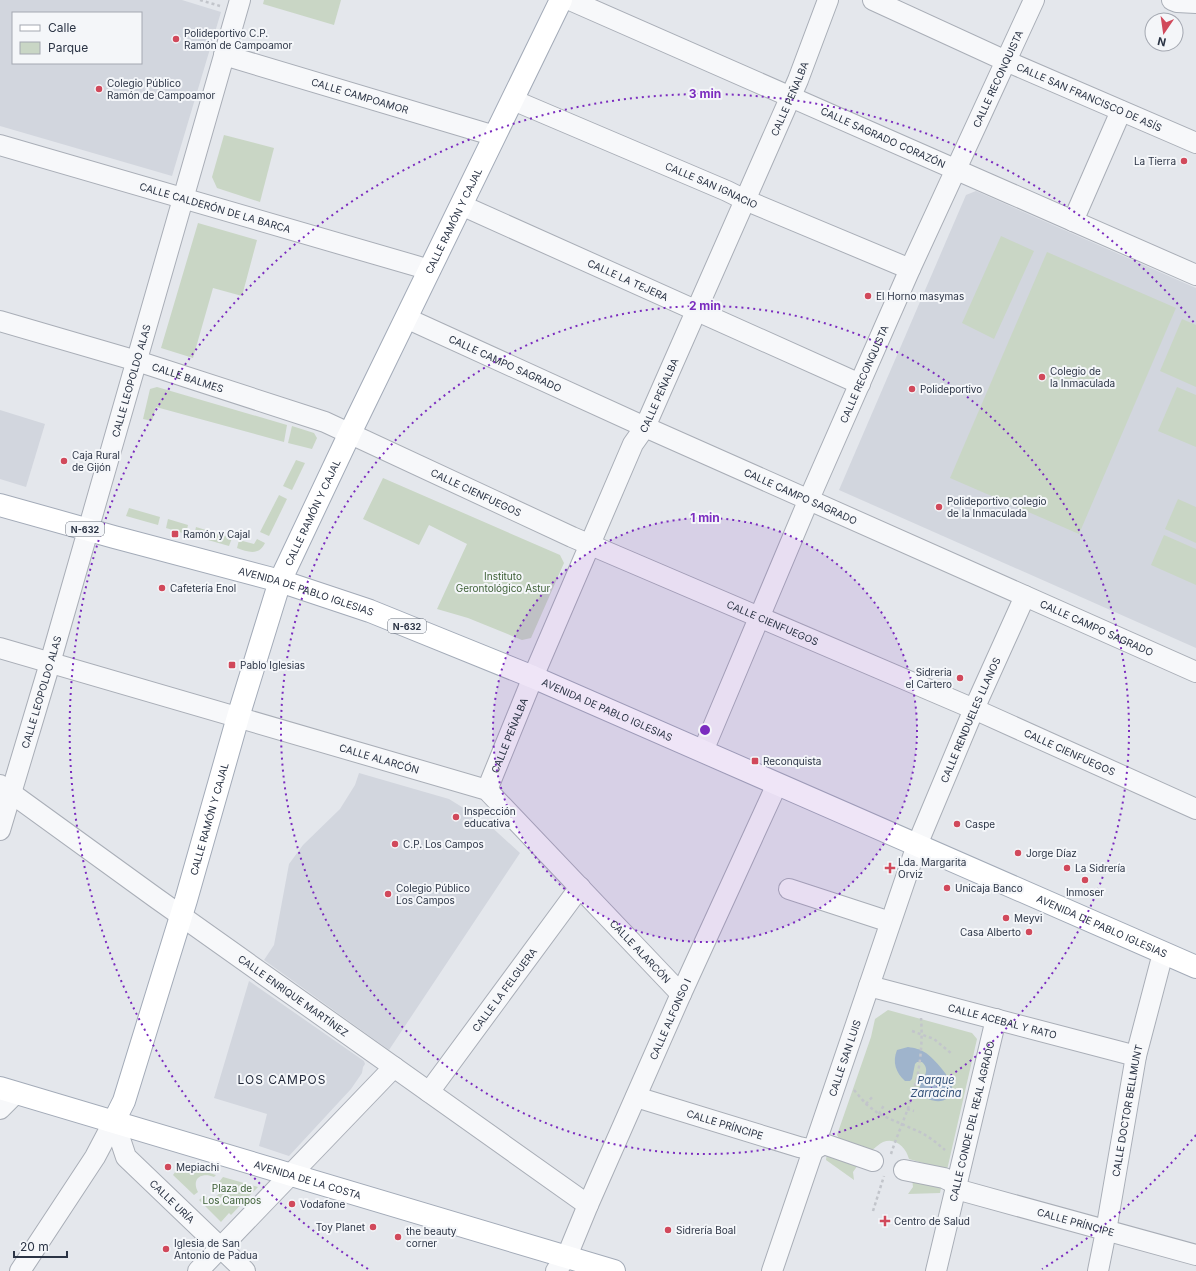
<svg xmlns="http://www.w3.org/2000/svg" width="1196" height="1271" font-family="Inter,sans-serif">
<rect width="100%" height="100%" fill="#e4e7ec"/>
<g fill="#d2d6de" fill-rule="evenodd">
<path d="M0,0H182L221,12L172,176L0,126ZM13,13H141V63H13Z"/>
<path d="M976,191L1196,288V648L839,490L966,195Z"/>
<path d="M0,410L45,424L26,487L0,479Z"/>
<path d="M359,773L449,799L486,822L520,853L389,1050L264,960L274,945L289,864L303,845L340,809L355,785Z"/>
<path d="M249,981L364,1061L365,1064L363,1067L362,1073L351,1089L289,1156L259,1146L267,1114L214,1098Z"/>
</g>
<g fill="#c9d6c5">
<path d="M264,0H341L334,25L263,4Z"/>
<path d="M224,135L274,148L260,202L217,188L212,177Z"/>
<path d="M198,223L257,240L242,296L213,288L193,358L161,348Z"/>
<path d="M1001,236L1034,251L994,339L962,323Z"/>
<path d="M1047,252L1176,308L1079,534L950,478Z"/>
<path d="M1182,319L1196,325V387L1160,371Z"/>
<path d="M157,387L287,425L284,442L156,407L152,421L143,419L150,389Z"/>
<path d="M1177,387L1196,395V447L1158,431Z"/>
<path d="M292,426L314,433L317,438L312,449L288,443Z"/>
<path d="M296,460L305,463L292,490L283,486Z"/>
<path d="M383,478L560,555L564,563L531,638L522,640L468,618L437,609L467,544L429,525L419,545L363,519Z"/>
<path d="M279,495L287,499L269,536L260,532Z"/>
<path d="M1178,499L1196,507V543L1165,529Z"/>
<path d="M129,508L160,517L158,525L126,516Z"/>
<path d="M168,519L188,525L186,534L166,528Z"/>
<path d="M196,527L232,538L229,546L194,536Z"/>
<path d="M1164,535L1196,549V585L1151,565Z"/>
<path d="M257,539L265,543C259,556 248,552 237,548L239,540L254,544Z"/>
<path d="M888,1010L972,1033L977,1039L947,1170L909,1159C906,1147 895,1137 883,1142C879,1144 875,1148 872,1150L840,1140L837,1135L871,1037L875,1019Z"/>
<path d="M827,1153L858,1165L853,1172L854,1180L826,1160Z"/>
<path d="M181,1164L216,1175L214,1177C202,1172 191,1178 198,1192L194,1195L173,1175Z"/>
<path d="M223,1177L258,1187L231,1215L229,1213L221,1222L199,1200L204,1196L210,1199L218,1195L220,1187L219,1182Z"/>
<path d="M912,1178L942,1183L940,1193L908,1194L913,1187Z"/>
</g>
<path fill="#9fb4cc" d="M908,1047C915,1048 920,1049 926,1053C934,1059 952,1078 952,1088C950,1107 929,1102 920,1094C916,1081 934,1073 922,1062H917L915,1064L912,1079L910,1081H905C896,1073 892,1062 897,1050Z"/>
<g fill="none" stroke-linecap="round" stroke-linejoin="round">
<defs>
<g id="minor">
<path id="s1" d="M570,0C779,90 987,184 1196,275"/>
<path id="s2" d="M873,0L1006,61L1196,143"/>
<path d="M1172,0L1177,2L1196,3"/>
<path id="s3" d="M224,55L495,136"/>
<path id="s4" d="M513,100L727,191L745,200L910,269"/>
<path id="s5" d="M0,145L430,270"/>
<path id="s6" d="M461,205L860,384"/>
<path d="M1073,221L1121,111"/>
<path id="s7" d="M406,318L645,427L1196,672"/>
<path id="s8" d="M0,321L137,361L325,422L572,537L974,709L1196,809"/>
<path id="s9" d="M0,648L487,790L681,994"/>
<path id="s10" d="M703,751L809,499L910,269L1034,0"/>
<path id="s11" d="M0,785L156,898L588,1205"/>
<path id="s12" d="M487,790L533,677L633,444L645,427L798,80L828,0"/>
<path id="s13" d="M0,830L50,663L240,0"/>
<path d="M789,889L890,922"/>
<path id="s14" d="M869,986L1136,1056"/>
<path id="s15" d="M429,1092L580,887"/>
<path id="s16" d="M636,1097L799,1147L813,1150L824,1144L873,1161"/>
<path d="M0,1109L16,1093"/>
<path id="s17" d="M114,1121L126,1157L245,1271"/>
<path id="s18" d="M904,1170L944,1178L952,1182L956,1189L1196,1255"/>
<path d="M20,1271L95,1157L114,1121"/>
<path d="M198,1271L394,1067"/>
<path id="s19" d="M556,1271L567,1256L588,1205L681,994L777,784"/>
<path id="s20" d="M772,1271L917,845L974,709L1025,596"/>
<path id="s21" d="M936,1271L996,1019"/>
<path id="s22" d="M1098,1271L1106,1231L1136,1056L1163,953"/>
</g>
<g id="major">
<path id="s23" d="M0,505L114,537L280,581L370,611L533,677L1196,967"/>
<path id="s24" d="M0,1088L614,1271"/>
<path id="s25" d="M114,1121L124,1101L186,900L238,717L280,581L350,433L561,0"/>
</g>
</defs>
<use href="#minor" stroke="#a9aeb7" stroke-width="22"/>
<use href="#major" stroke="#a3abb8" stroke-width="24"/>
<g stroke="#c2c5cb" stroke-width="2.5" stroke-dasharray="3 3" stroke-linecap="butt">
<path d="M200,0L220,6"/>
<path d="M912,1031L934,1039L952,1054"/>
<path d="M854,1090L866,1104L879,1114L922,1133L933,1140L945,1150"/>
<path d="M866,1104L873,1096"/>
<path d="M907,1109L914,1111"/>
<path d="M879,1114L884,1105"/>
<path d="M891,1154C897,1135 906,1116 912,1096C920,1071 923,1044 921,1018"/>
<path d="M873,1211L884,1176"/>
</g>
<use href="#minor" stroke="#f7f8fa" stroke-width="20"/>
<use href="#major" stroke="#fff" stroke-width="22"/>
</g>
<circle cx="705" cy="730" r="212" fill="#7b2cbf" fill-opacity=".12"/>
<g fill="none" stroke="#7b2cbf" stroke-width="2" stroke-dasharray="2 4">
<circle cx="705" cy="730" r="212"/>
<circle cx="705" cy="730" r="424"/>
<path d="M1196 1135A636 636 0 0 1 1042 1269M368 1269A636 636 0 1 1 1196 325"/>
</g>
<g fill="#d1495b" stroke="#f4f6f9" stroke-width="1.5">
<circle cx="176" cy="39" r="4"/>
<circle cx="99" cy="89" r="4"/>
<circle cx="1184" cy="161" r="4"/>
<circle cx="868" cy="296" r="4"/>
<circle cx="1042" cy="377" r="4"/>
<circle cx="912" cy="389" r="4"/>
<circle cx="64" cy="461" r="4"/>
<circle cx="939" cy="507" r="4"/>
<rect x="171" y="530" width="8" height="8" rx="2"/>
<circle cx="162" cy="588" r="4"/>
<rect x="228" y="661" width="8" height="8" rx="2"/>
<circle cx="960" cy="678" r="4"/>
<rect x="751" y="757" width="8" height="8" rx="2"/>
<circle cx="456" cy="817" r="4"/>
<circle cx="957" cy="824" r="4"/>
<circle cx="395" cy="844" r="4"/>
<circle cx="1018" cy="853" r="4"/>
<path d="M888 862h4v4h4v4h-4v4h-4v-4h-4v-4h4z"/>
<circle cx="1067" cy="868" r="4"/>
<circle cx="1085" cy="880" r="4"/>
<circle cx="947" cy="888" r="4"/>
<circle cx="388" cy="894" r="4"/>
<circle cx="1006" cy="918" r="4"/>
<circle cx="1029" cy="932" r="4"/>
<circle cx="168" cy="1167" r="4"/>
<circle cx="292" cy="1204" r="4"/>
<path d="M883 1215h4v4h4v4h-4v4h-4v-4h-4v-4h4z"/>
<circle cx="373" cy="1227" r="4"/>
<circle cx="668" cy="1230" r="4"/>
<circle cx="398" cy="1237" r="4"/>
<circle cx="166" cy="1249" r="4"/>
</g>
<g text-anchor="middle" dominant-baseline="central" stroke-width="4" stroke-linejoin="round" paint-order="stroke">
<g fill="#f4f6f9" stroke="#676e7b" stroke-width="1">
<rect x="66" y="522" width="38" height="14" rx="3"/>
<rect x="388" y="619" width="38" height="14" rx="3"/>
</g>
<g font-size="9" font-weight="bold" fill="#2b3445">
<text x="85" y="529">N-632</text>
<text x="407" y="626">N-632</text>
</g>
<g font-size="10" fill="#2b3445" stroke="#f4f6f9" text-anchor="start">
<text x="184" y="33">Polideportivo C.P.<tspan x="184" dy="12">Ramón de Campoamor</tspan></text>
<text x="107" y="83">Colegio Público<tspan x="107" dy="12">Ramón de Campoamor</tspan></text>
<text x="1176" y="161" text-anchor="end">La Tierra</text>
<text x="876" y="296">El Horno masymas</text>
<text x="1050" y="371">Colegio de<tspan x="1050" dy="12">la Inmaculada</tspan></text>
<text x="920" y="389">Polideportivo</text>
<text x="72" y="455">Caja Rural<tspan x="72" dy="12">de Gijón</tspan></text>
<text x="947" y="501">Polideportivo colegio<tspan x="947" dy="12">de la Inmaculada</tspan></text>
<text x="183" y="534">Ramón y Cajal</text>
<text x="170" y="588">Cafetería Enol</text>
<text x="240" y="665">Pablo Iglesias</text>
<text x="952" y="672" text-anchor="end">Sidreria<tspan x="952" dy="12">el Cartero</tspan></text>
<text x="763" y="761">Reconquista</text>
<text x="464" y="811">Inspección<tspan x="464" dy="12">educativa</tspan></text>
<text x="965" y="824">Caspe</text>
<text x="403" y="844">C.P. Los Campos</text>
<text x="1026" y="853">Jorge Díaz</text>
<text x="898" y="862">Lda. Margarita<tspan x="898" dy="12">Orviz</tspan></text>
<text x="1075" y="868">La Sidrería</text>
<text x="396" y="888">Colegio Público<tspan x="396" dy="12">Los Campos</tspan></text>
<text x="955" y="888">Unicaja Banco</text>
<text x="1085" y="892" text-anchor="middle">Inmoser</text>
<text x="1014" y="918">Meyvi</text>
<text x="1021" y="932" text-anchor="end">Casa Alberto</text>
<text x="176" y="1167">Mepiachi</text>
<text x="300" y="1204">Vodafone</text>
<text x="894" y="1221">Centro de Salud</text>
<text x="365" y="1227" text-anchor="end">Toy Planet</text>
<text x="676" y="1230">Sidrería Boal</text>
<text x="406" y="1231">the beauty<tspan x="406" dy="12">corner</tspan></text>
<text x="174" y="1243">Iglesia de San<tspan x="174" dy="12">Antonio de Padua</tspan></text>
</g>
<g font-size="10" fill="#2b3445" stroke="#f4f6f9">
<text stroke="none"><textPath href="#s10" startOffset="734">CALLE RECONQUISTA</textPath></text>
<text stroke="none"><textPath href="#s3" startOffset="142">CALLE CAMPOAMOR</textPath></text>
<text stroke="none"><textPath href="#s2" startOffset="237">CALLE SAN FRANCISCO DE ASÍS</textPath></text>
<text stroke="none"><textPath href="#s12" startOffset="755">CALLE PEÑALBA</textPath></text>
<text stroke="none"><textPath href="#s1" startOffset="342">CALLE SAGRADO CORAZÓN</textPath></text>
<text stroke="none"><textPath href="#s4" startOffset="216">CALLE SAN IGNACIO</textPath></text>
<text stroke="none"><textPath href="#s5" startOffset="224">CALLE CALDERÓN DE LA BARCA</textPath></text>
<text stroke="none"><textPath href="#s25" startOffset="965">CALLE RAMÓN Y CAJAL</textPath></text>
<text stroke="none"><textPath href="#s6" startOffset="183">CALLE LA TEJERA</textPath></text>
<text stroke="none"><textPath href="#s7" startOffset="109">CALLE CAMPO SAGRADO</textPath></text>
<text stroke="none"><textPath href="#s10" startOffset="410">CALLE RECONQUISTA</textPath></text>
<text stroke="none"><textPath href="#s8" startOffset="196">CALLE BALMES</textPath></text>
<text stroke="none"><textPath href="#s13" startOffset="468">CALLE LEOPOLDO ALAS</textPath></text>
<text stroke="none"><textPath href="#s12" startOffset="431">CALLE PEÑALBA</textPath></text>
<text stroke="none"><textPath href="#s8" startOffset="507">CALLE CIENFUEGOS</textPath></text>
<text stroke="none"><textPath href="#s7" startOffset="433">CALLE CAMPO SAGRADO</textPath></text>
<text stroke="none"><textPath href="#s25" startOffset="641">CALLE RAMÓN Y CAJAL</textPath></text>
<text stroke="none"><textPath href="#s23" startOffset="318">AVENIDA DE PABLO IGLESIAS</textPath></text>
<text stroke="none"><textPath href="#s8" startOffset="831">CALLE CIENFUEGOS</textPath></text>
<text stroke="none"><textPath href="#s7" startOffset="757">CALLE CAMPO SAGRADO</textPath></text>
<text stroke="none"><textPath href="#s13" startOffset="144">CALLE LEOPOLDO ALAS</textPath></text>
<text stroke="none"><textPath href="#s23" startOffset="642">AVENIDA DE PABLO IGLESIAS</textPath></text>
<text stroke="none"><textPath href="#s20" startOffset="586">CALLE RENDUELES LLANOS</textPath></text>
<text stroke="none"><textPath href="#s12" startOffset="59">CALLE PEÑALBA</textPath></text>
<text stroke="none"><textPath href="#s8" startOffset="1155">CALLE CIENFUEGOS</textPath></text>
<text stroke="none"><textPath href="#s9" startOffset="395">CALLE ALARCÓN</textPath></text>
<text stroke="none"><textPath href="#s25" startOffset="317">CALLE RAMÓN Y CAJAL</textPath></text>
<text stroke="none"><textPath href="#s23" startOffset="1182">AVENIDA DE PABLO IGLESIAS</textPath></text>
<text stroke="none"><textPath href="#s9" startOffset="730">CALLE ALARCÓN</textPath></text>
<text stroke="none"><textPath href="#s15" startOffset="127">CALLE LA FELGUERA</textPath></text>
<text stroke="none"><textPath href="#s11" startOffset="361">CALLE ENRIQUE MARTÍNEZ</textPath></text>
<text stroke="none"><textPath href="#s19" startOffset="277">CALLE ALFONSO I</textPath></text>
<text stroke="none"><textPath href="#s14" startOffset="138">CALLE ACEBAL Y RATO</textPath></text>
<text stroke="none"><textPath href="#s20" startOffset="225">CALLE SAN LUIS</textPath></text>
<text stroke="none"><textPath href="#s22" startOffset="163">CALLE DOCTOR BELLMUNT</textPath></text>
<text stroke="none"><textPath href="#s21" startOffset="154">CALLE CONDE DEL REAL AGRADO</textPath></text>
<text stroke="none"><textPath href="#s16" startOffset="93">CALLE PRÍNCIPE</textPath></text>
<text stroke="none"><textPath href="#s24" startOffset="321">AVENIDA DE LA COSTA</textPath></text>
<text stroke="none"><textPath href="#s17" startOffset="102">CALLE URÍA</textPath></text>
<text stroke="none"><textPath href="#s18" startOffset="182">CALLE PRÍNCIPE</textPath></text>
</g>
<g font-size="10" fill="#3f6138" stroke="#f4f6f9">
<text x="503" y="576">Instituto<tspan x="503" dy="12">Gerontológico Astur</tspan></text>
<text x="232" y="1188">Plaza de<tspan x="232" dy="12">Los Campos</tspan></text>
</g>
<g font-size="11" font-style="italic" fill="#34527a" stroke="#f4f6f9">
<text x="936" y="1080">Parque<tspan x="936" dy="13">Zarracina</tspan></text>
</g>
<g font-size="12" letter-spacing="1" fill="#1d2536" stroke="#f4f6f9">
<text x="282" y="1079">LOS CAMPOS</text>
</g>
</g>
<circle cx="705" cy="730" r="6" fill="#7b2cbf" stroke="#f4f6f9" stroke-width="2"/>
<g font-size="12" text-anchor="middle" font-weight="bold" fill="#7b2cbf" stroke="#f4f6f9" stroke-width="4" stroke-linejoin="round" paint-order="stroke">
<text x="705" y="98">3 min</text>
<text x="705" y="310">2 min</text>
<text x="705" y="522">1 min</text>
</g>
<rect x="12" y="12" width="130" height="52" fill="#f4f6f9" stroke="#a4a8b1"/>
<rect x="20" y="25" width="20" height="6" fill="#ffffff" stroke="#a4a8b1"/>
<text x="48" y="32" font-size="12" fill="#2b3445">Calle</text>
<rect x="20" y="42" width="20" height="12" fill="#c9d6c5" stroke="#a4a8b1"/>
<text x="48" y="52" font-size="12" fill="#2b3445">Parque</text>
<g transform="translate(1164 32) rotate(193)"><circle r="19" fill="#f4f6f9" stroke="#a4a8b1"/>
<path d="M0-3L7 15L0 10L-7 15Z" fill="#d1495b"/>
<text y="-6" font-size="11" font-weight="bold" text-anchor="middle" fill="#2b3445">N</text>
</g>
<path d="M14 1251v6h53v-6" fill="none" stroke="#2b3445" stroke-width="2"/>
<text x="20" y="1251" font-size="12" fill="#2b3445" stroke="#f4f6f9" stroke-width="3" paint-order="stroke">20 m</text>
</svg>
